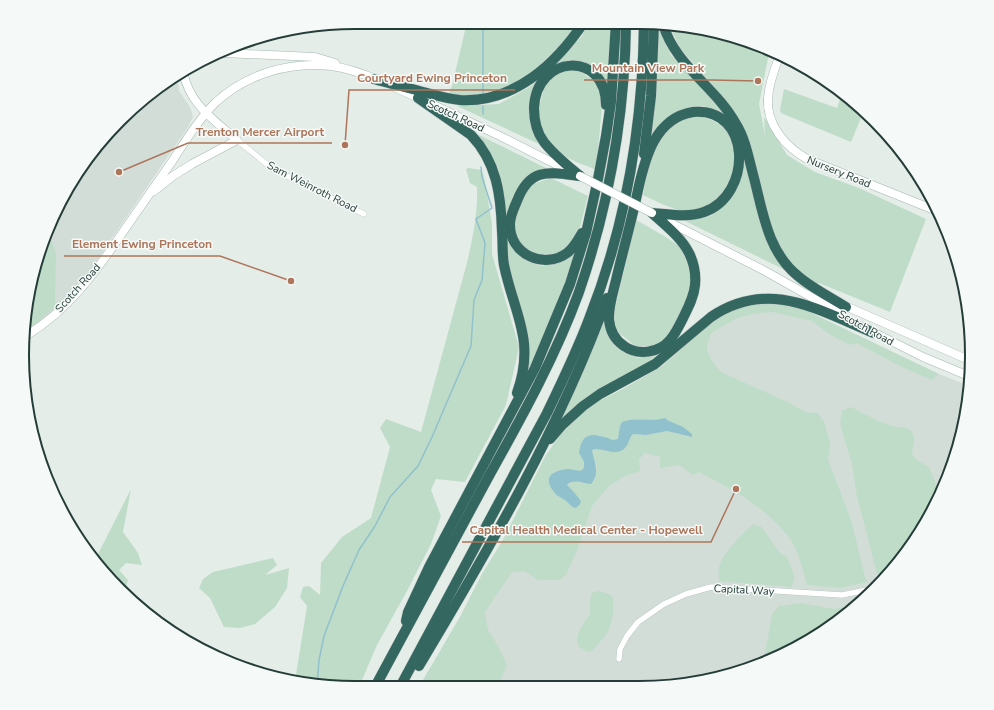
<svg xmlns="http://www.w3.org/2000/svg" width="994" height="710" font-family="'Nunito Sans',sans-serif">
<rect width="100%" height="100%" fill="#e5ede9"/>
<g fill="#d3ddd8">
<path d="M177,75L179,91L190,107L193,117L188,127L91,269L64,300L45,318L27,331L28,290L56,208L104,136L170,78Z"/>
<path d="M780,304L807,311L939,374L970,386L961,441L938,502L903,558L858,606L767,663L683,685L419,687L460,617L482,574L504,538L546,455L621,390L662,366L712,322Z"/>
</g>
<g fill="#bfdcc8" fill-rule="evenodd">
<path d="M467,22H579L573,34L520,83L484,96H448L452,86Z"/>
<path d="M588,22H611L609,85L598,70L571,60L552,67L582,36Z"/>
<path d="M669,25L704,28L769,53L759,104L765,135L764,117L787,155L815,172L859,188L926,219L890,312L819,283H812L779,250L764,199L748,138L728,104L680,48Z"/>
<path d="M658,26L671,55L721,109L733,125L718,113L703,106L680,110L663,120L650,140Z"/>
<path d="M565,69L580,71L598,84L603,97L596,170C586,165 573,162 565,156C553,148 541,131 539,117C538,110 540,103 542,96C547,79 550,76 565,69Z"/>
<path d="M542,74L530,102L533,130L541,145L457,106L499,104L531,86Z"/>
<path d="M784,89L837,108L841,96L863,113L851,142L781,113L780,110Z"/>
<path d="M697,115C711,120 721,122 730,135C732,138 733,142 734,146C739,170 731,191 711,204C708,206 704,210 701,211C683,216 658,202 643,195C648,170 651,143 670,126C676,120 689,118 697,115Z"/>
<path d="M477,134L548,169L526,178L513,196L505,224V202L498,168Z"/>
<path d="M745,154L785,270L681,219L711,216L729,198L741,178Z"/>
<path d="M469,168L481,170L484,176L492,224V254L519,347L506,405L465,482L436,479L431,490L441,516L431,544L407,591L377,645L359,687H333L295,681L307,606L300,597L303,587L309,586L320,595L321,563L342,537L371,518L390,447L380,428L386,419L421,432L468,259C473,235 478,212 477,187L470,183L466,169Z"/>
<path d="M551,178L588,196L579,231L566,251L547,256L532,253L518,242L515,230V219L524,195L533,184Z"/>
<path d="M636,220L666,237L679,246L687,261L691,281L686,303L668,339L655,346H635L618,332L613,317Z"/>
<path d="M48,233L56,253L55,307L27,331L28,290Z"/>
<path d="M507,238L520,257L542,266L559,263L575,253L551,322L526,376L528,338L507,258Z"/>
<path d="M755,304H780L807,311L939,374L932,380L902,367L856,343L850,345L829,334L812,321L772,312L752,314L737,318L711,333C710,337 708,342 707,345C706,355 716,367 723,373L790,403L805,412L817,413L821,417L825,424L830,443V448L828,459L852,523L865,577L868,582L840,588L807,585C803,571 800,557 793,544C790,537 784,532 780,527C757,502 728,487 699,472L693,475L679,465L660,468V457L645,453L639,459L640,471L625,476L608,487L592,506L578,548L566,575L559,580H538L524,571L512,572L485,612L488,630L498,646L507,665L498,686L419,687L460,617L482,574L504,538L546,455L563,431L588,407L634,383L662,366L712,322L735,309ZM664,419L671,422L690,437L667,431L646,435L633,434L628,443L617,451L609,452L598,449H594L592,451L597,467L594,481C591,482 589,483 587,484C579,484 574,478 567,486L573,491L571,506L567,501L559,496L549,482L550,476L565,469L581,471C587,464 582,459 579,453L599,435C605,437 612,442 618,439C620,432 619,424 625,421Z"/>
<path d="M605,314L611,337L623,352L638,358L657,354L642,369L584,399L561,421Z"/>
<path d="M851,407C865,414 882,424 897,427C903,427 910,427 913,434C916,440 912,449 912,455L917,460L929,467L937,487L939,499L903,558L894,568L878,578L856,492L852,464L840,424L842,411Z"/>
<path d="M131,489L123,532L138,553L142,565L126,563L119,570L128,580L125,590L122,591L104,574L95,560Z"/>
<path d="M753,524L762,527L779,552L787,557L795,578L791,587L719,581C719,577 718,572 719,568C720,556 744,532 753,524Z"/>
<path d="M273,558L277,565L265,575L289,568L287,588L275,607L255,624L240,628L224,627L210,598L199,588L203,579L213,572Z"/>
<path d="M598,591L607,593L613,597C614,607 613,622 608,631C604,639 597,644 592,651L588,652L579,647C573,636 584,623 590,614C591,606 588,600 593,592Z"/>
<path d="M801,603L834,609L860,604L767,663L763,664L772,614L779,606Z"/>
</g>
<path fill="#91c1cd" d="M665,418L667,420L683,427L692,434V437L667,431L646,435L633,434C629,438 629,444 625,448C616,457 604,448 594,449L592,451C595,463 600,474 591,484C582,484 574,478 567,485L573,491L581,501L580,504L576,508C571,507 570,504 566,501C564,499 561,498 558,496C553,492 545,481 551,475C555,471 564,469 569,469C577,470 585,475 584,462L579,453C582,429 596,434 613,440L618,439L620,426L622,422C635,417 652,422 665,418Z"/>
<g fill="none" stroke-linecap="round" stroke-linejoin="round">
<g stroke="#91c1cd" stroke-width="1.5">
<path d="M483,93V22"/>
<path d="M483,114V106"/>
<path d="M317,685L319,660L324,636L343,586L359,550L375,526L390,497L418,466L432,437L471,346L474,300L482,280L485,243L476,219L492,208L482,177L481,167"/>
</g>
<defs>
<g id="street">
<path d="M237,140L273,169L364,214"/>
<path d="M619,659L620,649L627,636L638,622L664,604L686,594L711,587L842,595L867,590L876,587"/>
</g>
<g id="secondary">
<path d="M224,53L315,57L335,63"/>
<path d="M779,57C774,70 769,84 768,98C766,125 786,147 807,159L937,211"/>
<path d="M396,88L423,100"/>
<path d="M434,105L502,137L571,172"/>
<path d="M154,191L173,176L192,164L237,140C213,119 190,105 183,72"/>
<path d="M661,218L765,271L843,315"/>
<path d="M841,304L971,361"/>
<path d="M869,330L923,357L971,377"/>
<path d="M27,335C69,310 98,269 125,229C141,206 157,183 173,160C186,140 199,119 216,102C247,74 290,61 331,66C348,68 364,74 380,81"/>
</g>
<g id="highway">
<path d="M663,24C675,66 716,87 736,124C746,140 749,160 754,178C763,213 768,252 798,276C812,288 830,297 846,307"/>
<path d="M374,79C392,84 409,88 427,93C438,96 449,99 460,100C514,103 556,64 584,22"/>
<path d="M418,98L471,135C497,162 501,196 502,231C503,242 502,254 504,265C514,314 536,340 517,393"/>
<path d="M693,112C752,107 753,195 704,212C687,218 669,214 652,213C665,225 681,237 689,253C694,263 696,274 695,285C694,296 689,306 684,316C680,324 676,333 670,340C659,353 638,356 624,346C615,340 610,330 609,320C608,306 614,290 617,276C624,247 632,219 638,190C645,158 655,118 693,112Z"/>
<path d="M644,154L651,96L654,23"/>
<path d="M580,176C568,166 554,155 544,142C537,133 534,120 534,108C536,54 606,50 606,105"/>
<path d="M580,176C549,172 530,167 517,201C514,208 510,216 510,224C509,254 544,270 567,253C574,248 578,240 582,233"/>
<path d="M550,439L562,425L583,406L600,394L655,364L711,317C769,278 818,310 874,333"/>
<path d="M406,621L408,612L429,567L535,368L570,284L586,233L598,179L606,136L611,102L616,22"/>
<path d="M419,666C489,549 561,426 607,298"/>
<path d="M375,687C413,616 452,545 490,474C523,415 556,355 579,292C609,205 625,114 626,22"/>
<path d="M400,687L547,413C562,382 577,351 589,319C626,225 643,123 644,22"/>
</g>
</defs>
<use href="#street" stroke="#a8b5b0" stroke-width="6"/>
<use href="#secondary" stroke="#a4b8b1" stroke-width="9"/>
<use href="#highway" stroke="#c2c9c7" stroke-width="11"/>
<use href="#street" stroke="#fff" stroke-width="5.5"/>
<use href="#secondary" stroke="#fff" stroke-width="8"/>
<use href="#highway" stroke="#33675f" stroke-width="10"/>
<defs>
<path id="secondary-bridge" d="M580,176L652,213"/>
</defs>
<use href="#secondary-bridge" stroke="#a4b8b1" stroke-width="9" stroke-linecap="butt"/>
<use href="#secondary-bridge" stroke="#fff" stroke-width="8"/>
</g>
<g text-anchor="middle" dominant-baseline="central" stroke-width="3" stroke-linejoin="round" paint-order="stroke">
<g font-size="11" fill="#253d38" stroke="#f5f9f7">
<text transform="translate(456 116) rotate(25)">Scotch Road</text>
<text transform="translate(839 172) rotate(22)">Nursery Road</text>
<text transform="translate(312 187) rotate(27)">Sam Weinroth Road</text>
<text transform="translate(78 288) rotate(-48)">Scotch Road</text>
<text transform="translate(866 328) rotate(29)">Scotch Road</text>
<text transform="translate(744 590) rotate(3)">Capital Way</text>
</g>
</g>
<path d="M0 0H994V710H0ZM355 29H639A326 326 0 0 1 965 355V355A326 326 0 0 1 639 681H355A326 326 0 0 1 29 355V355A326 326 0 0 1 355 29Z" fill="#f5f9f7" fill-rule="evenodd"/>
<path fill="none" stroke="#253d38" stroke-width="2" d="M355 29H639A326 326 0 0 1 965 355V355A326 326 0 0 1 639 681H355A326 326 0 0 1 29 355V355A326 326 0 0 1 355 29Z"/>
<path fill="none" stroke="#ad755a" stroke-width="1.5" d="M758 81L712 80H584M345 145L349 90H515M119 172L188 143H332M291 281L220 256H64M736 489L711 542H462"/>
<g fill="#ad755a" stroke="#f5f9f7" stroke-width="1.5">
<circle cx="758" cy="81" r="4"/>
<circle cx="345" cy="145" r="4"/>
<circle cx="119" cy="172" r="4"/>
<circle cx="291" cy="281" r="4"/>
<circle cx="736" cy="489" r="4"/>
</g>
<g font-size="12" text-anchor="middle" font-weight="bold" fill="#ad755a" stroke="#f5f9f7" stroke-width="3" stroke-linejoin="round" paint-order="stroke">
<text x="648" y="72">Mountain View Park</text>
<text x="432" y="82">Courtyard Ewing Princeton</text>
<text x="260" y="136">Trenton Mercer Airport</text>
<text x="142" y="248">Element Ewing Princeton</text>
<text x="586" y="534">Capital Health Medical Center - Hopewell</text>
</g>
</svg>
